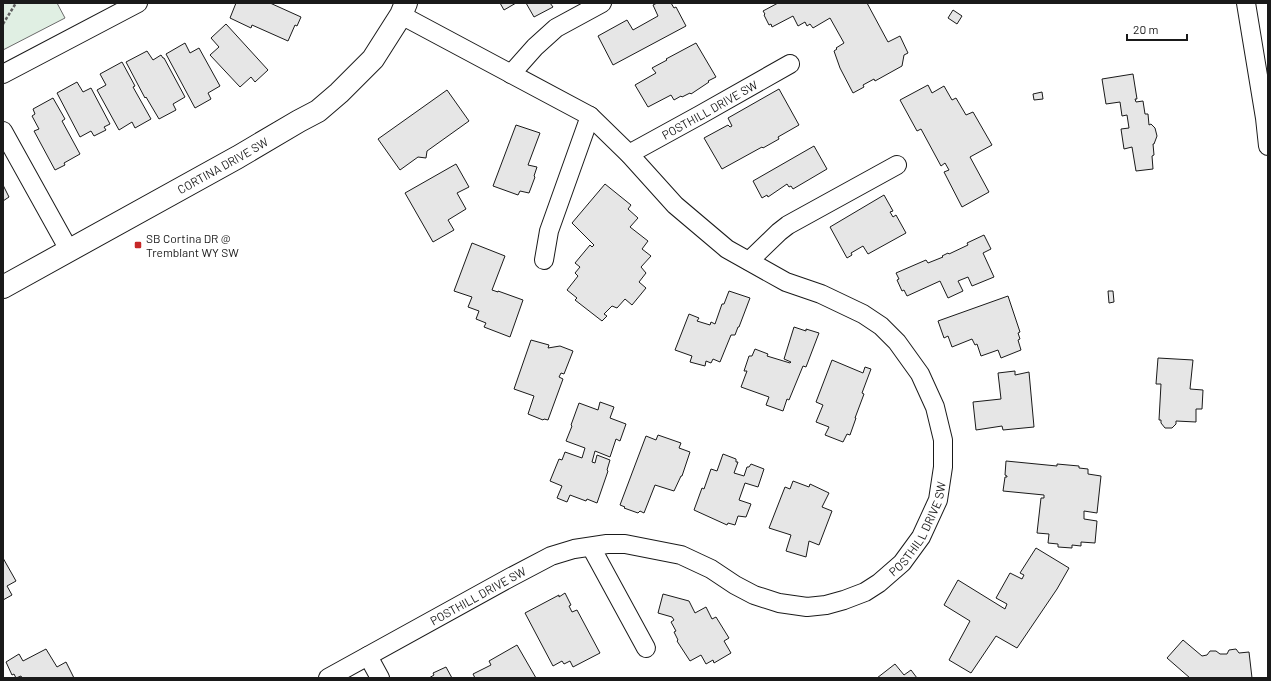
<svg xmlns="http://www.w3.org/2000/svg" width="1271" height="681" font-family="Barlow,sans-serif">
<rect width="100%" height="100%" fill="#fff"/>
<path fill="#e0efe3" stroke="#6a6a6a" d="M3,3H57L65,18L3,50Z"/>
<g fill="#e6e6e6" stroke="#1a1a1a">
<path d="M236,3H270L301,17L297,26L295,25L288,41L252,25L251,28L230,18Z"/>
<path d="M500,3H516L504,10Z"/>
<path d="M526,3H550L553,7L534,17Z"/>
<path d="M657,3H671L674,8L676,7L686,26L613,65L598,36L627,20L633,30L658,16L653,5Z"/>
<path d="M778,3H867L888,42L900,36L908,53L904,55L902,66L875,81L874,79L863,85L864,87L853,93L840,68L834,51L837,49L836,48L844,43L830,18L813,28L810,24L807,26L805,22L798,26L793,16L772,27L771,24L769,25L764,15L765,14L763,11Z"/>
<path d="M953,10L962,16L957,24L948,18Z"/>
<path d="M226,24L268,70L255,82L251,77L240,87L210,55L219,47L211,38Z"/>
<path d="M185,43L190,53L199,48L220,86L208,93L211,99L195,108L166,54Z"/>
<path d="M696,43L716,77L708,81L709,82L691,94L690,93L682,97L681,96L674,100L671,95L648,107L635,85L656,73L652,68L667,60L666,59Z"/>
<path d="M147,51L153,60L161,55L163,58H164L185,97L173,104L176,110L159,119L146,97L145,98L126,62Z"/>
<path d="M122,62L135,86L133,87L151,119L135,128L132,122L119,130L97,90L106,85L100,74Z"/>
<path d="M1133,74L1137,99H1135L1136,102L1143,101L1145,114H1148L1149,125L1151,124L1155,128L1157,136L1154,144H1153L1154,155L1152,156L1153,169L1136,171L1132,147L1124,149L1121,129L1129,128L1127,115L1122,116L1120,102L1106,104L1102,79Z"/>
<path d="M77,82L83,92L91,88L110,124L104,127L106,130L94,136L91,131L80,137L57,93Z"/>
<path d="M928,85L932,93L944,86L952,100L956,98L966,115L973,112L992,145L970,157L989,192L962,207L944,172L949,170L945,163L941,166L921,129L917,131L900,100Z"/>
<path d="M779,89L799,125L778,137L779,139L763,148L762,147L722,169L704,138L728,125L730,127L732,126L728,118Z"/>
<path d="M447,90L469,121L427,151L426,158L418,157L400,170L378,139Z"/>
<path d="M1042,92L1043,99L1034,100L1033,94Z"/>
<path d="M53,98L65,119L62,121L80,154L64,163L65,165L55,170L34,131L39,129L32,116L35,114L33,109Z"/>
<path d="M516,125L540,133L528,165L537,167L534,176L535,177L529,193L520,191L518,195L493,186Z"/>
<path d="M814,146L827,169L793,189L791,186L789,187L787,184L768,197L767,195L762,198L753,181Z"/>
<path d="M456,164L469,187L457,193L466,209L448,220L454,230L433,242L405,193Z"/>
<path d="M605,184L631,205L628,209L638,218L630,227L648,241L642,249L651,256L641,267L646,273L639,282L646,288L632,305L625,299L617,308L612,306L604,314L607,316L602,321L575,300L577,298L567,290L578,276L575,273L580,267L575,263L590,245L592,247L594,245L572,223Z"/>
<path d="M3,185L9,197L3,201Z"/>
<path d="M884,195L893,211L890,212L893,217L896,215L906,233L868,254L863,246L851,253L852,255L847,258L830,227Z"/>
<path d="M984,235L991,249L983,253L994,277L972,286L968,277L958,281L963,291L948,298L940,281L907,296L904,290L902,291L897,280L899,279L896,273L926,260L928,263L943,257L942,256L948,253L949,254L968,245L967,243Z"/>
<path d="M472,243L505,256L492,290L498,292V291L523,300L510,337L484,327L486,323L476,319L479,311L468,307L472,297L454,291Z"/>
<path d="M729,291L750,298L739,327H738L735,335H731L720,362L713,359L711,363L706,361L705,366L690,362L692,356L675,350L689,314L699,318L697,321L710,325L711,322L715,324L722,304H724Z"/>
<path d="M1108,291H1113L1114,302L1109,303Z"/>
<path d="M1008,296L1020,332L1018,333L1020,339L1018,340L1021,350L1001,358L998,350L981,356L977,344L975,345L972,339L952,347L948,336L944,338L938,321Z"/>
<path d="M794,327L806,331V329L819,333L806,367L803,366L789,400L787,399L783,411L766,405L769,397L741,387L747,371H744L749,356H752L755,349L768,354L767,356L790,363L791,362L784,359Z"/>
<path d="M531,340L549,345L548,348L560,346L573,351L564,374L561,373L559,377L563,379L548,420L544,419L543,420L528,414L534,396L514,389Z"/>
<path d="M1158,358L1193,360L1190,389L1203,390L1202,409H1196V422L1176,421V424L1172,428H1165L1161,423V420H1159L1161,384H1156Z"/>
<path d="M832,360L863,373L865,367L871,369L862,393L864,394L855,418H856L850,435L847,434L843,442L825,435L829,427L816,422L823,405L816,402Z"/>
<path d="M1015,371V375L1029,372L1034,427L1003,430L1002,426L976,430L973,402L1001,399L998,373Z"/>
<path d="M600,402L614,407L610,418L626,424L620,441L616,439L610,457L595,451L592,462L595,463L597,455L610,460L607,470L608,471L597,503L587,499L586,501L570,495L567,502L557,498L562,486L550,481L559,459L562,460L565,452L582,458L585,448L566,441L572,426L571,425L579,403L598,410Z"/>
<path d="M658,435L681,443L679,448L690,452L682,476H681L674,491L655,485L644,513L640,511L638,513L624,508L625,507L620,505L646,436L656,440Z"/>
<path d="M723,454L736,459V462H738L734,473L744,476L747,467H749L751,464L764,469L758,487L745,483L739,500L751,504L746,517L738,516L735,525L728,523L727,525L694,510L702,488L704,489L711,469L717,471Z"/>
<path d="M1006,461L1057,466V464L1079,466V468L1088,469V474L1101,476L1097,513L1084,511V519L1097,521L1095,543L1081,542V546L1072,545V548L1058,547V544L1048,543L1049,534L1037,533L1041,498H1044V495L1003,491L1005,477H1007V476L1005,475Z"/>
<path d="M793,481L809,487L810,484L829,493L822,507L832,511L819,545L809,541L806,557L786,551L791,535L769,528L785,487L790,489Z"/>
<path d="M1036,548L1069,568L1057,589L1017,648L996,636L971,673L949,660L970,621L944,605L958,580L1005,609L1007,604L996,598L1010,573L1022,579L1024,575L1020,573Z"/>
<path d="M3,558L16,581L7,586L12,595L3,600Z"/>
<path d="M565,593L571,605L569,606L572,612L577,610L600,653L573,667L570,661L564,664L562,661L553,666L525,613L559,595V597Z"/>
<path d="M663,594L689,601L695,613L706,607L712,619L716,617L729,638L724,641L731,653L714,663L713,660L706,664L701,655L690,661L677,641L678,640L674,632L676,631L671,622L674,620L672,617L658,613Z"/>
<path d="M1183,640L1202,656L1207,655L1210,651H1216L1220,654H1227L1229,650L1236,649L1239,653L1249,652L1252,678H1190L1167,658Z"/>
<path d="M517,645L536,678H475L473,674L491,665L489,661Z"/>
<path d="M46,649L57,667L66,662L74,678H22L21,676L16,678L14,674L12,675L6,662L19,654L23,661Z"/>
<path d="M895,664L904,675L911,670L917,678H877Z"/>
<path d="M446,667L452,678H429L434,675L433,673Z"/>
</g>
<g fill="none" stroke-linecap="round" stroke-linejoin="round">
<defs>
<g id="minor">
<path d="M1246,3L1265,118L1268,146"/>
<path d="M3,74L138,3"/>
<path d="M511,74L535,47L556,28L602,3"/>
<path d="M3,131L69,250"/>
<path id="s1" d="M629,154L700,115L790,64"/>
<path d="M544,260L549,231L590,116"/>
<path d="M749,261L779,232L788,225L897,165"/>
<path d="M591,547L646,648"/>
<path d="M368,656L380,678"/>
<path id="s2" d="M328,678L511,577L551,556L574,549L607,544H625L681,555L711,569L735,585L754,595L779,603L807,607L826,605L844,600L865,592L879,583L902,563L921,537L938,500L943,467V440L935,407L920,374L897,342L881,326L863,314L821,294L786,282L727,249L675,205L629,154L590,116L401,15"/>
</g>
<g id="tertiary">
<path id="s3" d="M3,287L238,157L299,121L318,111L339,93L373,59L401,15L406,3"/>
</g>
</defs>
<use href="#minor" stroke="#1a1a1a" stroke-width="20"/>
<use href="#tertiary" stroke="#1a1a1a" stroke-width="24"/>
<path stroke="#5f5f5f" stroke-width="2.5" stroke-dasharray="3 2" stroke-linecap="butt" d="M3,24L16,3"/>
<use href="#minor" stroke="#fff" stroke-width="18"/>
<use href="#tertiary" stroke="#fff" stroke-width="22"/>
</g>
<rect fill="#c62828" stroke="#fff" stroke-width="1.5" x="134" y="241" width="8" height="8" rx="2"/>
<g text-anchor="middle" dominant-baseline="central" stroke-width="3" stroke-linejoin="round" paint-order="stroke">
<g font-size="12" fill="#1a1a1a" stroke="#fff">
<text stroke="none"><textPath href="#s1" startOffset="92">POSTHILL DRIVE SW</textPath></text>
<text stroke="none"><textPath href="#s3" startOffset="251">CORTINA DRIVE SW</textPath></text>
<text stroke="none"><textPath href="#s2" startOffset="670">POSTHILL DRIVE SW</textPath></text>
<text stroke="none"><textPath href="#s2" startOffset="171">POSTHILL DRIVE SW</textPath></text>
</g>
<g font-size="12" fill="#1a1a1a" stroke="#fff" text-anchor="start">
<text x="146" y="238">SB Cortina DR @<tspan x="146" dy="14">Tremblant WY SW</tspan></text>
</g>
</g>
<rect width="1271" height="681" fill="none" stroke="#1a1a1a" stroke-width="8"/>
<path d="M1127 34v6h60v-6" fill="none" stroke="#1a1a1a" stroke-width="2"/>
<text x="1133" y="34" font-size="12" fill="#1a1a1a" stroke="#ffffff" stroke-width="3" paint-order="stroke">20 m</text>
</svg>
